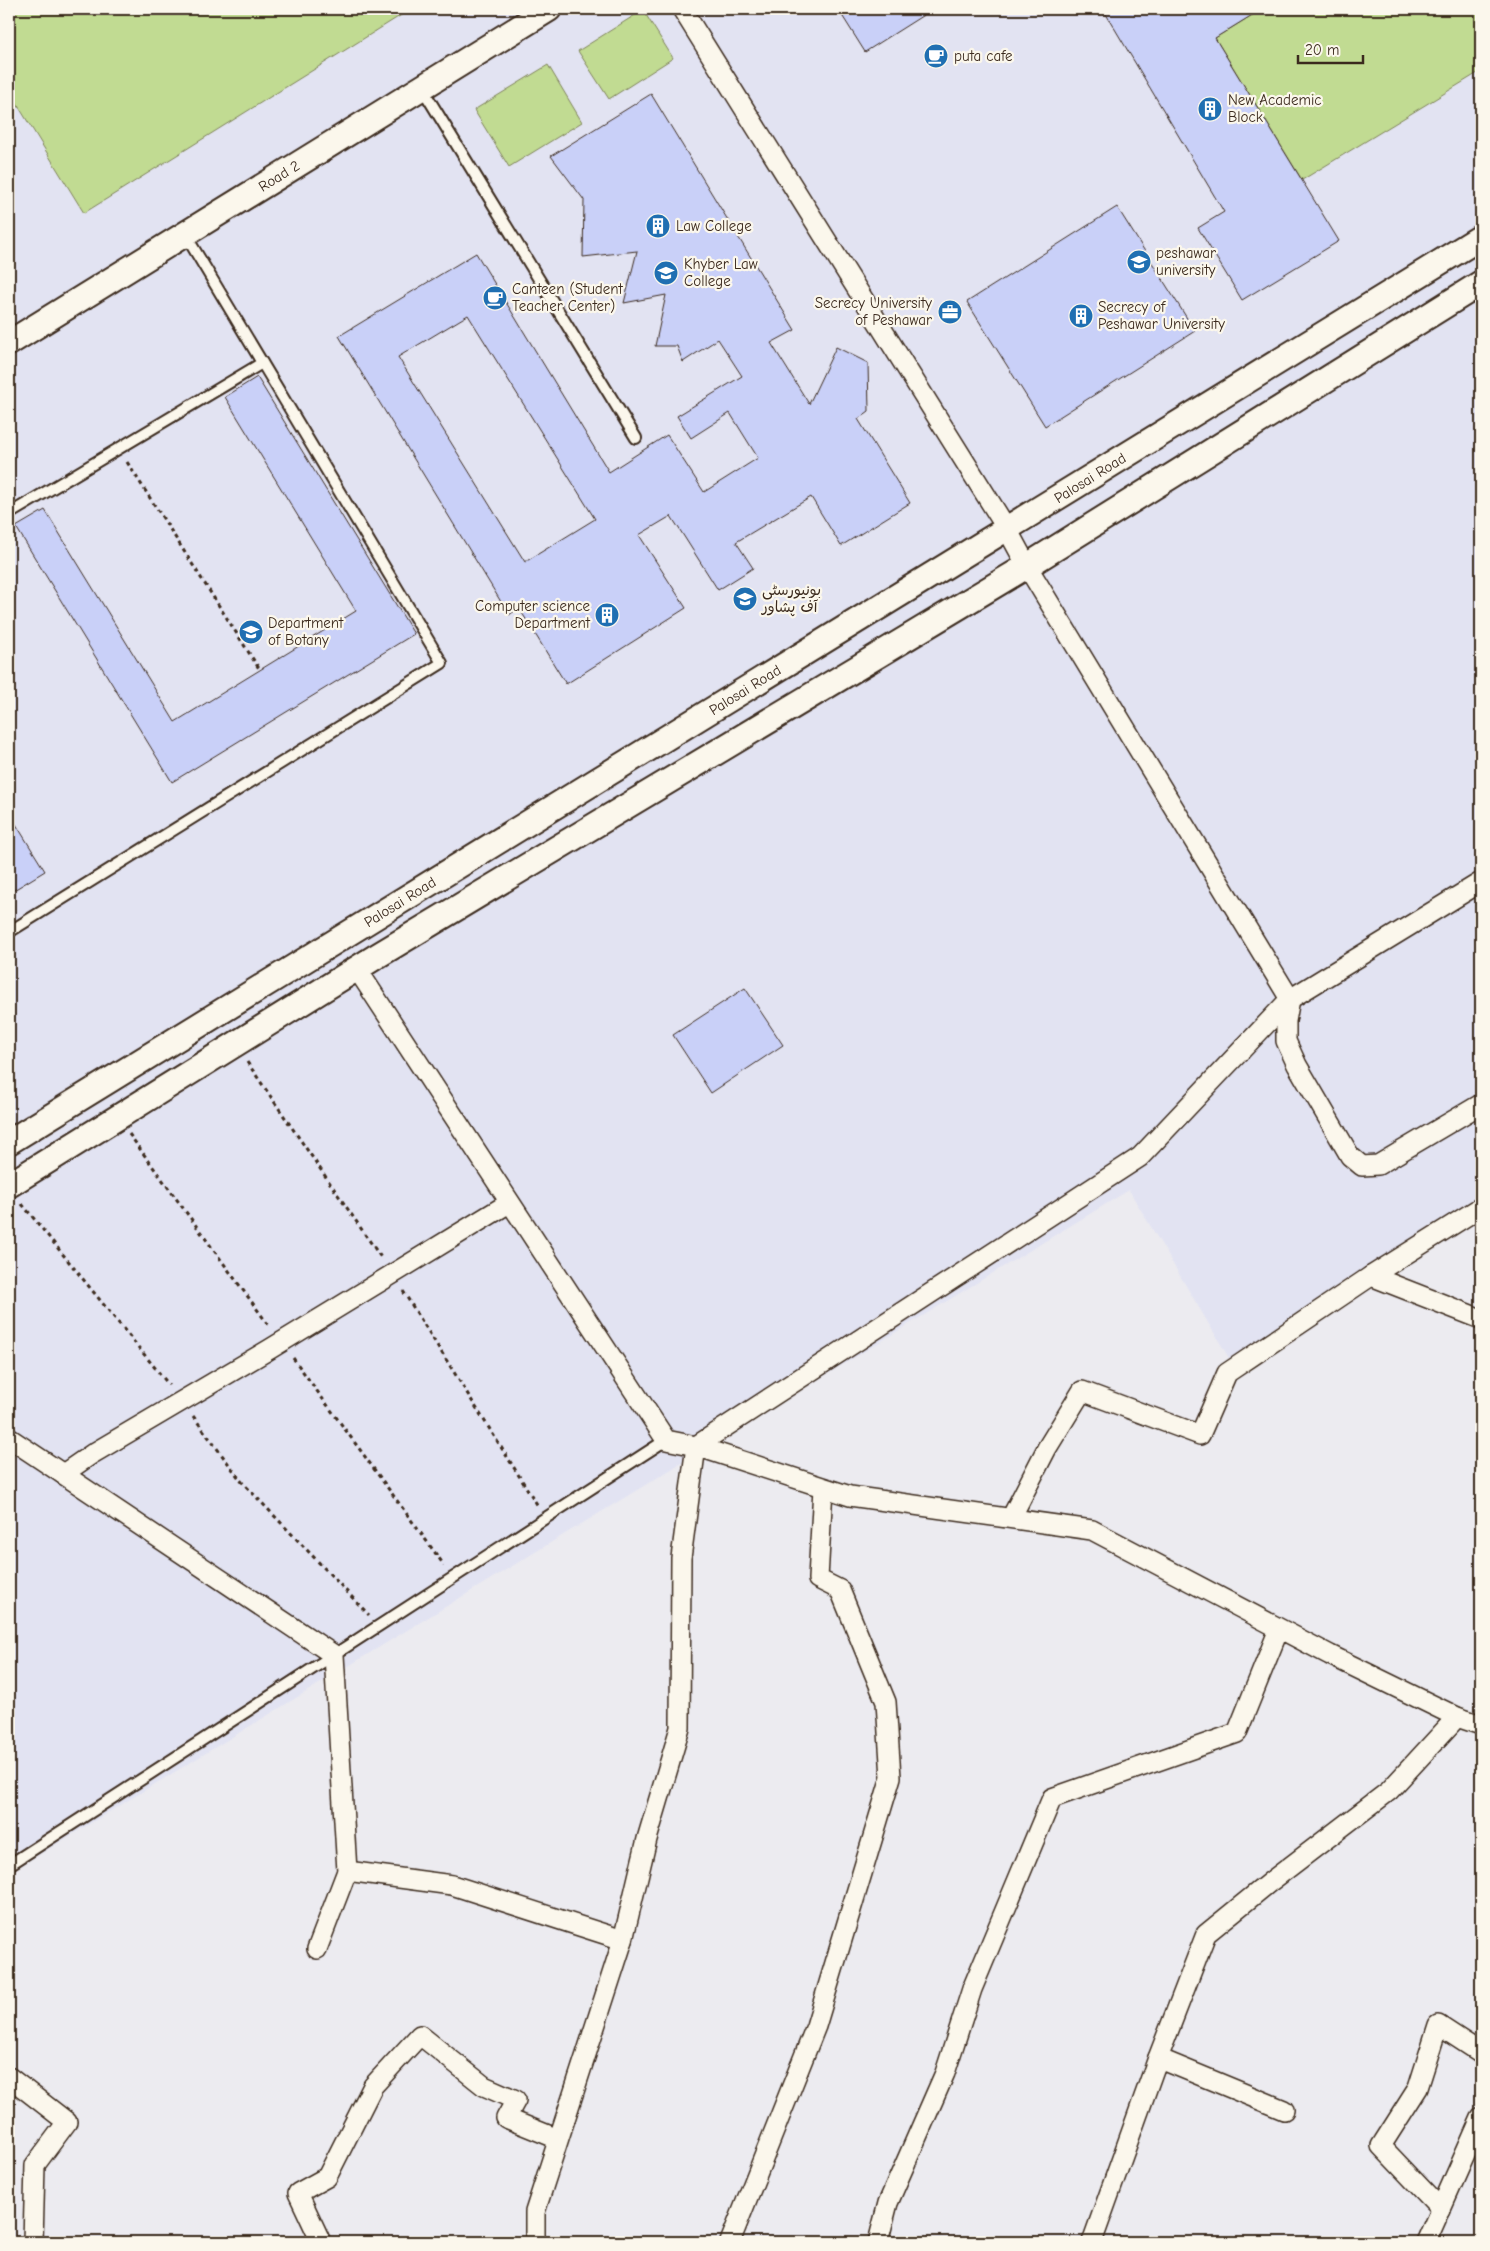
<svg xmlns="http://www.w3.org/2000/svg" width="1490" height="2251" font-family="'Comic Neue','Playpen Sans Arabic',sans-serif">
<rect width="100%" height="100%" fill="#ecebf0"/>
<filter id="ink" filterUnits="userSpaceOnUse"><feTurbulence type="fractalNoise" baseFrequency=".02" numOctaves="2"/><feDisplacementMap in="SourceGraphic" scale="10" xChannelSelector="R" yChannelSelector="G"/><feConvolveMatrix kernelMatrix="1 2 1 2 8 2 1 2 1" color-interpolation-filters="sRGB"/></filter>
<g filter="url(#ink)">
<path fill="#e2e3f2" d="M9,9H1481V1214L1235,1368L1129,1190L9,1873Z"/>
<g fill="#c1db92" stroke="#7e8258">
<path d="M9,9H411L84,213L9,91Z"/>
<path d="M1244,9H1481V71L1302,180L1215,38L1249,17Z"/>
<path d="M643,10L673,58L609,99L578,51Z"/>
<path d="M548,65L582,122L509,167L474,110Z"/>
</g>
<g fill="#c9d0f8" stroke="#3b2a1e" fill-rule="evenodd">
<path d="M838,9H933L865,52Z"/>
<path d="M1103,9H1262L1215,38L1339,241L1242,300L1198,228L1224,212Z"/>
<path d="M651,94L795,330L771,343L809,404L836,347L868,363L869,411L858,419L910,503L841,546L811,497L736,542L753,568L718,590L671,516L639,535L686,608L566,684L519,608L509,615L339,336L476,253L609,472L667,435L704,492L758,458L730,413L691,438L677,416L742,376L718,339L683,362L677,346H655L666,295L624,303L637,251L583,257L584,200L551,156ZM468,315L595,519L525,562L398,357Z"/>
<path d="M1117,207L1195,331L1045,426L967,302Z"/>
<path d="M257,377L414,634L172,782L16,527L45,510L175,722L356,611L225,397Z"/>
<path d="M9,813L45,871L9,893Z"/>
<path d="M745,988L783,1045L711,1093L673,1035Z"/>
</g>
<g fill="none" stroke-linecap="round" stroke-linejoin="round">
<defs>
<g id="service">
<path d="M422,88L636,438"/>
<path d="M9,514L262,363"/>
<path d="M9,932L442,663L185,234"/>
<path d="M9,1865L666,1440"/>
</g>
<g id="minor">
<path d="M682,9L1007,529L1027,566L1290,999L1286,1021V1041L1297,1065L1350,1156L1362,1166L1378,1165L1481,1104"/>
<path d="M357,969L666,1440L696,1446L850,1496L1092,1530L1330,1655L1457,1717L1481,1725"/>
<path d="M1371,1276L1481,1207"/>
<path d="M9,1438L334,1655L347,1871L317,1949"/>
<path d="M63,1474L92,1454L270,1349L509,1203"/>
<path d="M1011,1518L1047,1448L1082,1391L1200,1435L1227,1373L1371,1276L1481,1319"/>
<path d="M347,1871L452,1885L623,1940"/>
<path d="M1158,2058L1284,2110"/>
<path d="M9,2077L67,2122L35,2165L33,2242"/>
<path d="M1441,2209L1381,2146L1418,2088L1438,2025L1481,2053"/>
<path d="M321,2242L298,2193L327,2177L373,2086L420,2035L484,2086L516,2100L506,2118L558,2139"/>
<path d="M535,2242V2212L623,1940L647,1839L680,1728L681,1558L696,1446L1140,1157L1290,999L1481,882"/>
<path d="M730,2242L816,2026L891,1777L886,1702L840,1590L818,1579L823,1488"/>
<path d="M878,2242L888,2203L945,2073L972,1989L1052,1798L1237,1733L1279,1629"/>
<path d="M1092,2242L1158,2058L1206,1934L1270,1882L1389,1791L1457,1717"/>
<path d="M1426,2242L1481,2118"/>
</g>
<g id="tertiary">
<path d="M9,343L549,9"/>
<path d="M9,1142L1481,237"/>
<path d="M9,1185L377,956L1027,566L1481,283"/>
</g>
</defs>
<use href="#service" stroke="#3b2a1e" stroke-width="14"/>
<use href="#minor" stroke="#3b2a1e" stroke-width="22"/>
<use href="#tertiary" stroke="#3b2a1e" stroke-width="28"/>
<g stroke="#3b2a1e" stroke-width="3" stroke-dasharray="4 4" stroke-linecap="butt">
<path d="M127,462L260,670"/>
<path d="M247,1062L382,1259"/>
<path d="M129,1134L270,1327"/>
<path d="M22,1204L169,1385"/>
<path d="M403,1291L538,1506"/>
<path d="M293,1358L444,1565"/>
<path d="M193,1416L242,1482L369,1615"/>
</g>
<use href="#service" stroke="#fbf7ec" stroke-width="10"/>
<use href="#minor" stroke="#fbf7ec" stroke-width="19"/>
<use href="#tertiary" stroke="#fbf7ec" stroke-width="24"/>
</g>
</g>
<defs>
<symbol id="cafe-disc" viewBox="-11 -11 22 22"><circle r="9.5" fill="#1f6fb2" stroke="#fbf7ec"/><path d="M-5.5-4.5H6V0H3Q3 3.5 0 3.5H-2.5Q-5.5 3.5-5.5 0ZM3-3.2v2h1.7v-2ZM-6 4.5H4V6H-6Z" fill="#fff"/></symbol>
<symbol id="building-disc" viewBox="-11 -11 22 22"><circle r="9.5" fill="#1f6fb2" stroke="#fbf7ec"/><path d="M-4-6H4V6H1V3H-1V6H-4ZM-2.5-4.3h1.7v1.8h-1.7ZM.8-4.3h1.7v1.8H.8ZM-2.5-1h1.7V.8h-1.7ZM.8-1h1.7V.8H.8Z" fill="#fff"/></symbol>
<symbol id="university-disc" viewBox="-11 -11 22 22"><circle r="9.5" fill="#1f6fb2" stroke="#fbf7ec"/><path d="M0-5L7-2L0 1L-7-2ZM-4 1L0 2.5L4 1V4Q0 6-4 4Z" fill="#fff"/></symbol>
<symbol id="office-disc" viewBox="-11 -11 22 22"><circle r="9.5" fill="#1f6fb2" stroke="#fbf7ec"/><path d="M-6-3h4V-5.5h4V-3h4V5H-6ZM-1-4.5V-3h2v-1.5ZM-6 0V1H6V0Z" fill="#fff"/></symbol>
</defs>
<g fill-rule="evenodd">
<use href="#cafe-disc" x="922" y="42" width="28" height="28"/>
<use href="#building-disc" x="1196" y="95" width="28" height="28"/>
<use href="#building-disc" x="644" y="212" width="28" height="28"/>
<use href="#university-disc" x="1125" y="248" width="28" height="28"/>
<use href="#university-disc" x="652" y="259" width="28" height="28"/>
<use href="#cafe-disc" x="481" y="284" width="28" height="28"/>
<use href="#office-disc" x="936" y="298" width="28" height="28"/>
<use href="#building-disc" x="1067" y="302" width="28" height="28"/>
<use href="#university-disc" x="731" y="585" width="28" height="28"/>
<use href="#building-disc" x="593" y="601" width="28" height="28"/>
<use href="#university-disc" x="237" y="618" width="28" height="28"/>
</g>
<g text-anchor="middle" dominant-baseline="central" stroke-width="4.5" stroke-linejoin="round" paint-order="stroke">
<g font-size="15" fill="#3b2a1e" stroke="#fbf7ec" text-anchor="start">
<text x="954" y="56">puta cafe</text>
<text x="1228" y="100">New Academic<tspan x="1228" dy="17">Block</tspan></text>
<text x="676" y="226">Law College</text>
<text x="1156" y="253">peshawar<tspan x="1156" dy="17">university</tspan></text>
<text x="684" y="264">Khyber Law<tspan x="684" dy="17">College</tspan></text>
<text x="512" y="289">Canteen (Student<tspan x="512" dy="17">Teacher Center)</tspan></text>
<text x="932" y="303" text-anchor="end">Secrecy University<tspan x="932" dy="17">of Peshawar</tspan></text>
<text x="1098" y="307">Secrecy of<tspan x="1098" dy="17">Peshawar University</tspan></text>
<text x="762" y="590">یونیورسٹی<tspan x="762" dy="17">آف پشاور</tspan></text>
<text x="590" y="606" text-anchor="end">Computer science<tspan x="590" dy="17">Department</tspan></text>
<text x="268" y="623">Department<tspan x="268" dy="17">of Botany</tspan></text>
</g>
<g font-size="15" fill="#3b2a1e" stroke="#fbf7ec">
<text transform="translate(279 176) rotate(-32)">Road 2</text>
<text transform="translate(1090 478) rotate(-32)">Palosai Road</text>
<text transform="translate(745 690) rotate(-32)">Palosai Road</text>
<text transform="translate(400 902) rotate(-32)">Palosai Road</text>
</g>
</g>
<rect width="1490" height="2251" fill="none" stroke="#fbf7ec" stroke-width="30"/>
<rect x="15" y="15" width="1460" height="2221" fill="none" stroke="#3b2a1e" stroke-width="2" filter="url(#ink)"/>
<path d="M1298 55v8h65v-8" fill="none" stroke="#3b2a1e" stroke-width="2.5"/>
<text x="1305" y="55" font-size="15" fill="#3b2a1e" stroke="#fbf7ec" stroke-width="4" paint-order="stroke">20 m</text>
</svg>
